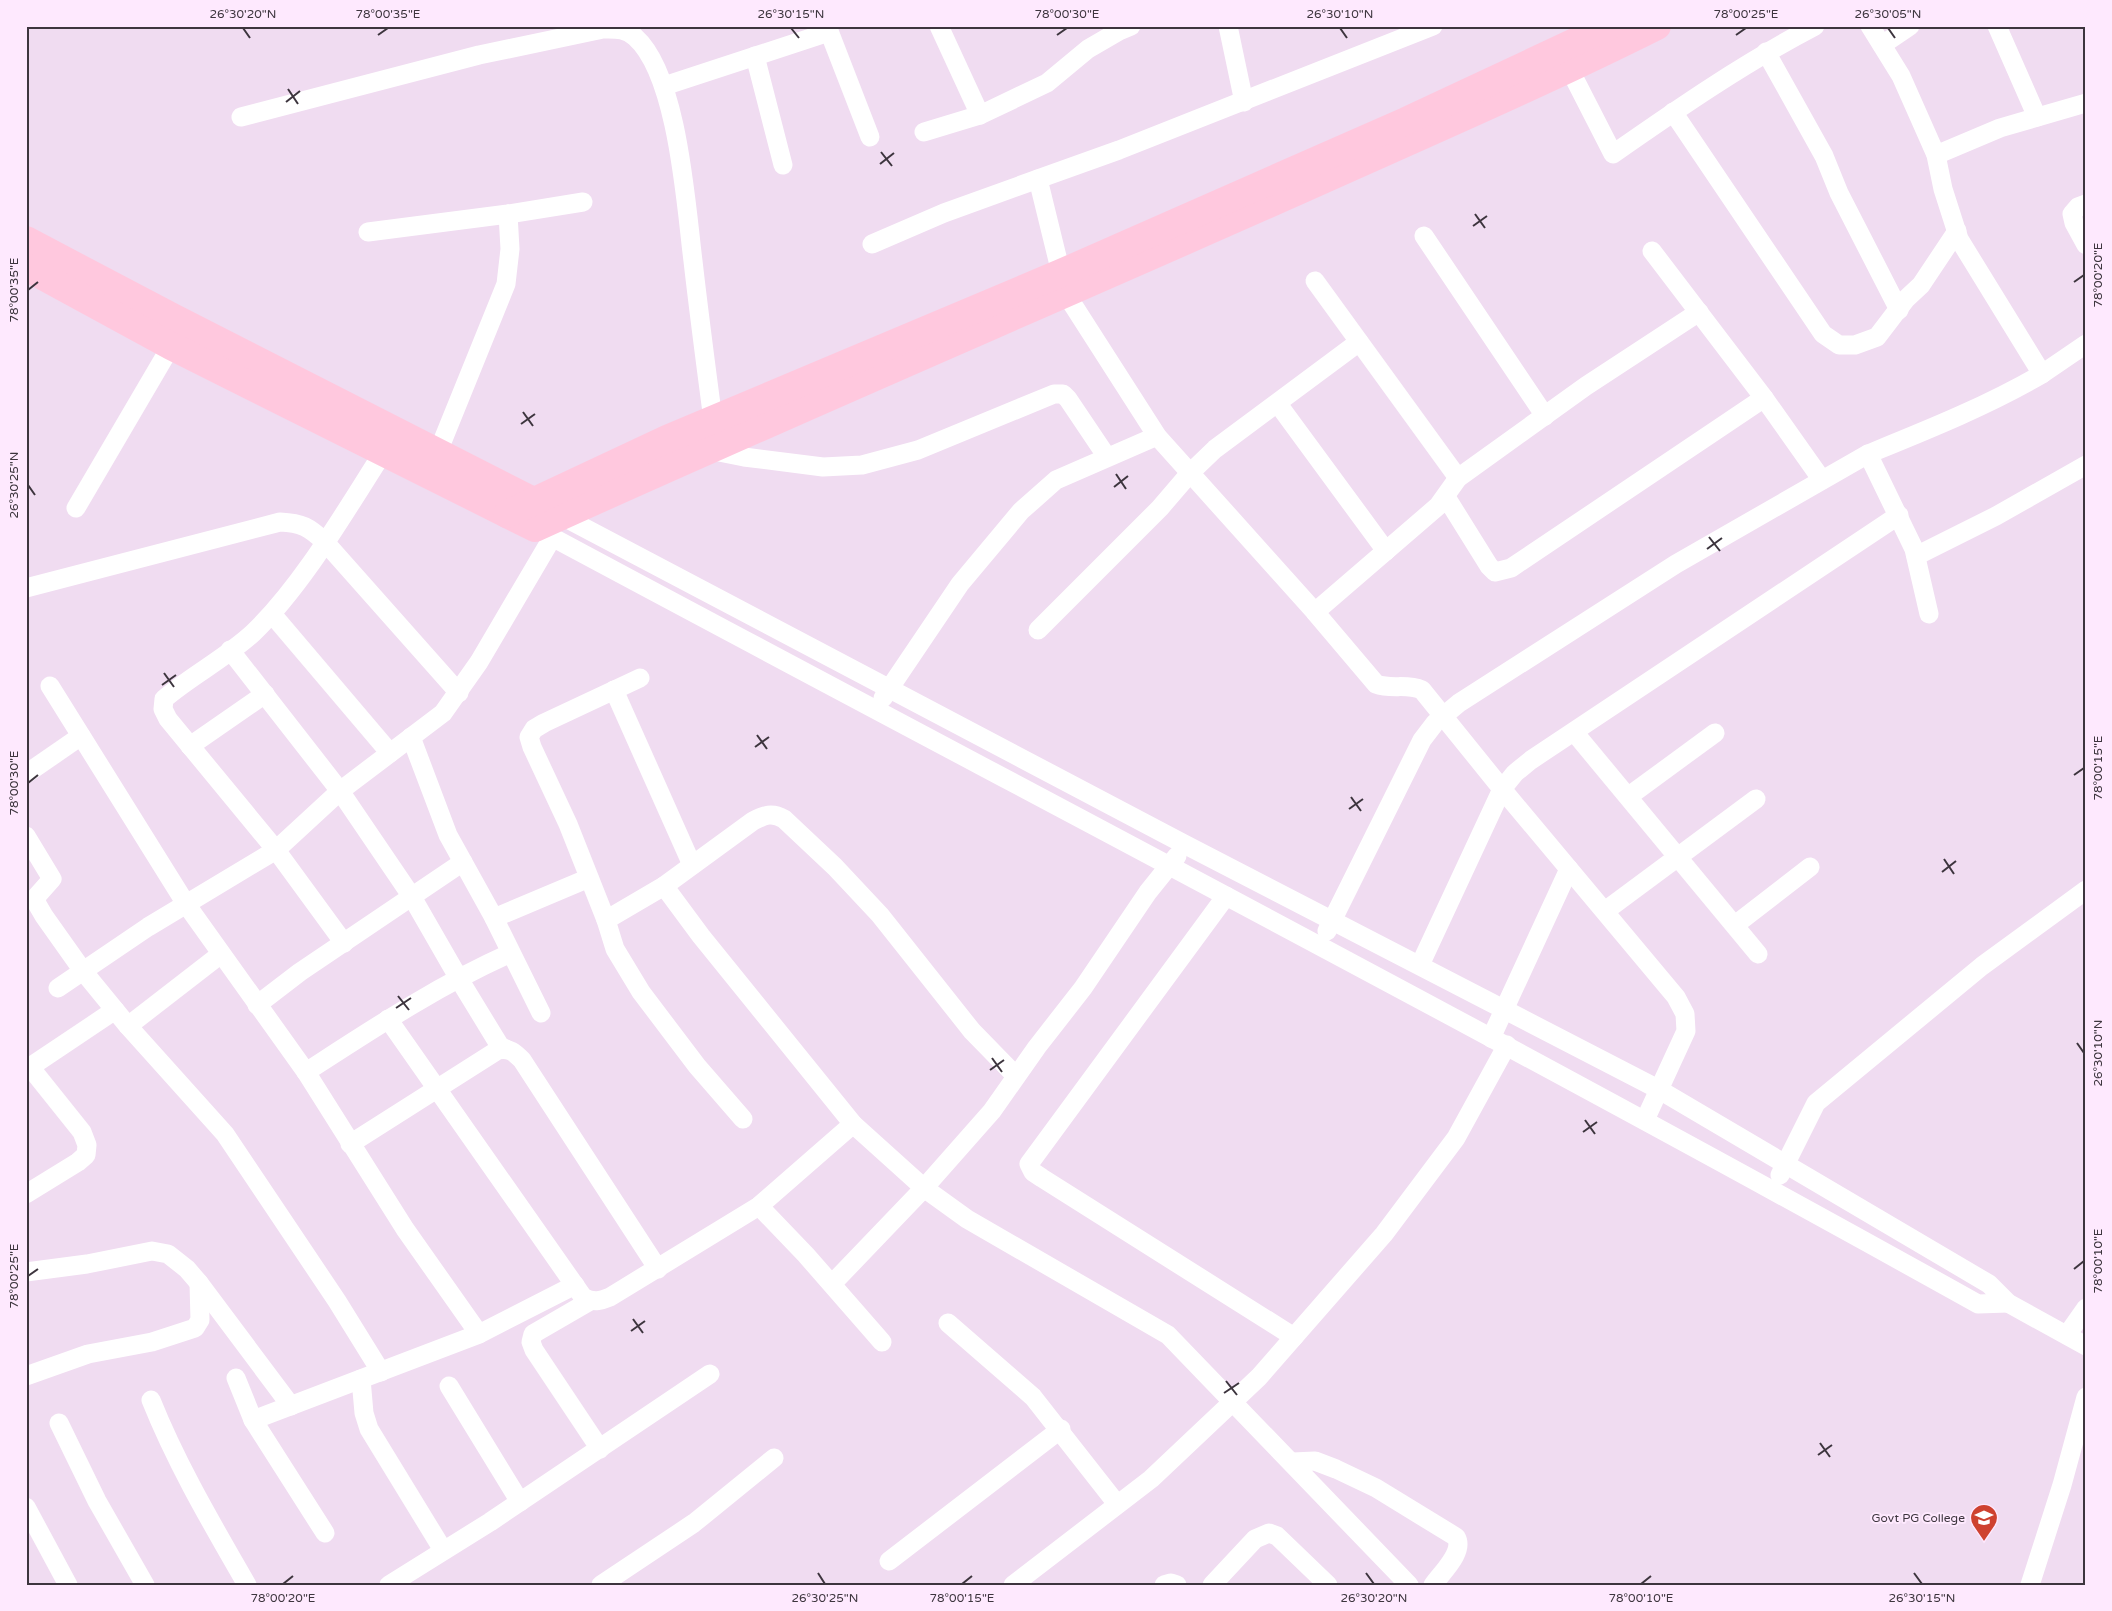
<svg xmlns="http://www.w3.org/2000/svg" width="2112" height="1611" font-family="'Varela Round',sans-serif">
<rect width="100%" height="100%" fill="#f0dcf1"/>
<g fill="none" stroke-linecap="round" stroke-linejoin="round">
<g stroke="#fff" stroke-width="19">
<path d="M827,26L870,137"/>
<path d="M939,26L980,115"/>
<path d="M1228,26L1244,102"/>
<path d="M1870,26L1901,76L1936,155L1943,189L1959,239L2042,374L2086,344"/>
<path d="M1997,26L2037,117"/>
<path d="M1882,45L1910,26"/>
<path d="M1766,52L1824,156L1839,193L1899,310"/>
<path d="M755,56L783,165"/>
<path d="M1570,70L1613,154C1679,108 1744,63 1815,26"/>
<path d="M664,86L829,32"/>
<path d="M1673,112L1823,334L1839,345H1855L1877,337L1906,299L1921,285L1957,231"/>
<path d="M241,117L479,55L603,29C615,29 626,28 635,37C678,75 686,206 693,261C699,314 706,367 713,420"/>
<path d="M924,132L980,115L1047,83L1088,49L1119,31L1131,26"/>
<path d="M1936,155L2000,128L2086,103"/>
<path d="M2086,204L2078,207L2072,214L2074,223L2086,245"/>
<path d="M368,232L508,214L583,202"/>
<path d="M1424,236L1545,416"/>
<path d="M872,244L944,213L1038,179"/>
<path d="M1652,251L1764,398L1822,480"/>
<path d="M1061,273L1038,179L1119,150L1433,26"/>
<path d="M1315,281L1458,478"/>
<path d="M1066,294L1157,436L1315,612L1376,684C1392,690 1406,683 1422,690L1502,789L1676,997L1685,1014L1686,1031L1645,1120"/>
<path d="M1278,404L1386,551"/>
<path d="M709,450L744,457L823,467L862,465L918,450L1054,394H1063L1068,399L1107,457"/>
<path d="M438,452L506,284L510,249L508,214"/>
<path d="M1446,497L1489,566L1495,572L1511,568L1764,398"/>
<path d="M76,508L171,346"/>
<path d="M562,516L1184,844L1658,1089L1989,1284L2008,1303L2086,1346"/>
<path d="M535,528C1016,786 1501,1038 1978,1304L2008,1303"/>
<path d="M1916,556L1996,516L2086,465"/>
<path d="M26,588L280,522C302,523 309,527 325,542L459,693"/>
<path d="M1315,612L1438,506L1458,478L1586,386L1699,312"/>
<path d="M272,614L390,753"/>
<path d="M1929,614L1914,549L1868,454C1927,430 1987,406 2042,374"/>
<path d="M1038,630L1160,508L1190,473L1215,449L1359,342"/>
<path d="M230,650L340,791L412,897L458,977"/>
<path d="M50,686L186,904L306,1072L405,1229L479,1334"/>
<path d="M614,690L692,865"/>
<path d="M883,698L960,584L1021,511L1056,480L1157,436"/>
<path d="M1574,732L1758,954"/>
<path d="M411,737L448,835L494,918L541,1013"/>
<path d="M190,746L265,694"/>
<path d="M26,774L81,736"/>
<path d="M1629,796L1715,733"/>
<path d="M26,836L52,879L36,897L37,904L44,916L83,971L128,1026L225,1134L337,1301L381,1372"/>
<path d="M664,886L753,821C765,815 772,812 784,819L835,867L880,915L972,1031L1016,1076"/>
<path d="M1226,896L1029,1164L1033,1172L1042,1178L1294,1337"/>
<path d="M1605,911L1756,799"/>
<path d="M494,918L589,878"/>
<path d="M606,920L568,824L532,747L529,737L534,729L544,723L640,678"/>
<path d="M1735,925L1810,867"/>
<path d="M1327,931L1422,740L1435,723L1459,703L1676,564L1868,454"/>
<path d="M344,943L276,850L168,719L163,709L164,699C192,675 226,658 253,633C303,585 346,510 384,451"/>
<path d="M1420,965L1502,789L1515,773L1531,760L1899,515"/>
<path d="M461,975L459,979L495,1038L500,1046L506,1049"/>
<path d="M58,988L148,927L276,850L340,791L443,713L479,662L552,538"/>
<path d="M257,1005L300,972L463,862"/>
<path d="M388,1019L583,1297C594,1303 600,1301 610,1297L759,1206L853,1124"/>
<path d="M128,1026L221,954"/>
<path d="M1491,1038L1569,869"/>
<path d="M306,1072C374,1028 437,986 511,953"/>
<path d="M743,1119L697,1066L641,992L615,949L606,920L664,886L701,936L853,1124L924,1188L967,1219L1168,1335L1409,1585"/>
<path d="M350,1144L498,1050C510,1048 514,1052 522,1060L658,1269"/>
<path d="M1780,1175L1816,1103L1982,966L2086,890"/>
<path d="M26,1194L78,1162L86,1155L87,1145L82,1132L30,1067L115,1010"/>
<path d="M759,1206L806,1255L882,1342"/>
<path d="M26,1272L87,1264L152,1251L168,1254L187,1269L199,1283L291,1406"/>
<path d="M832,1284L924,1188L992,1111L1037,1047L1083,988L1148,892L1177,856"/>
<path d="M590,1301L533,1334L531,1342L534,1350L600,1449"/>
<path d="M948,1323L1033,1397L1117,1504"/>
<path d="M2067,1335L2086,1308"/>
<path d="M26,1376L88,1354L152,1342L195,1328L200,1320L199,1283"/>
<path d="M236,1378L253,1420L325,1533"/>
<path d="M361,1379L364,1413L369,1429L443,1550"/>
<path d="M449,1386L520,1502"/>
<path d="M151,1400C177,1465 212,1524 247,1585"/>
<path d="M253,1420L479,1334L575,1285"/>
<path d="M59,1423L97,1501L145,1585"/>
<path d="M1293,1462L1315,1461L1336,1469L1376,1488L1456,1537C1465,1552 1441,1573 1433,1585"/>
<path d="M26,1507L68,1585"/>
<path d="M889,1561L1061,1429"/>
<path d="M389,1585L490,1522L710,1374"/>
<path d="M601,1585L694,1523L774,1458"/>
<path d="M1013,1585L1151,1479L1259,1377L1384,1234L1456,1138L1507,1045"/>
<path d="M1164,1585L1171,1583L1177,1585"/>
<path d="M1212,1585L1255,1539L1269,1533L1277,1536L1328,1585"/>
<path d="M2030,1585L2062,1485L2086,1397"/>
</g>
<g stroke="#ffc8de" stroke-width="28">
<path d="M26,240L174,318L545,507"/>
<path d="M26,267L171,346L535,528C788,413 1044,304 1298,191C1418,137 1539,85 1657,26"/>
<path d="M507,514L667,439L1061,273L1406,121L1609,26"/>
</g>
</g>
<path fill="none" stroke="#3d353e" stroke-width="2" d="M243,28L250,38M791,28L799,38M1340,28L1347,38M1888,28L1895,38M378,35L388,28M1057,35L1067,28M1736,35L1746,28M288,89L298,104M286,102L300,91M881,152L892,166M880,164L894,153M1475,214L1485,228M1473,226L1487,216M2074,282L2084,275M28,290L38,282M523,412L533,426M521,424L535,414M1116,474L1126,489M28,485L35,495M1114,487L1128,476M1709,537L1720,551M1707,549L1722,538M164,673L174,687M162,685L176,675M757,735L767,749M755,747L769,737M2074,775L2084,768M28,783L38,775M1351,797L1361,811M1349,809L1363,799M1944,859L1954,874M1942,872L1956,861M398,996L409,1010M396,1008L411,998M2077,1043L2084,1053M992,1058L1002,1072M990,1070L1004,1060M1585,1120L1595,1134M1583,1132L1597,1122M2074,1269L2084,1261M28,1276L38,1269M633,1319L643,1333M631,1331L645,1321M1226,1381L1237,1395M1224,1393L1239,1383M1820,1443L1830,1457M1818,1455L1832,1445M818,1573L825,1584M1366,1573L1374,1584M1914,1573L1922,1584M283,1584L293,1576M962,1584L972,1576M1641,1584L1651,1576"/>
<defs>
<symbol id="university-pin" viewBox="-11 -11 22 30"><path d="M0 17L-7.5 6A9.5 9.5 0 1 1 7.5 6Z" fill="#ce4230" stroke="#fee9fe"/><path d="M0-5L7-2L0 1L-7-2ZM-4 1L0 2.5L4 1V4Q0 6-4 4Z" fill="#fff"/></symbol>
</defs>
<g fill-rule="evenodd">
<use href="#university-pin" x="1968" y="1502" width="32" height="43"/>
</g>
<g text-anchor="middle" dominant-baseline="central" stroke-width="4" stroke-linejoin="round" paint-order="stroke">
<g font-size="12" fill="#3d353e" stroke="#fee9fe" text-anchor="end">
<text x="1965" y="1518">Govt PG College</text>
</g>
</g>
<rect width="2112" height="1611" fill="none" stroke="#fee9fe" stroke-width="55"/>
<rect x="28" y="28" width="2056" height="1556" fill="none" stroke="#3d353e" stroke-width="2"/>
<g font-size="12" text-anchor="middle" fill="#3d353e">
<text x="243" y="18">26°30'20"N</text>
<text x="388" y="18">78°00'35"E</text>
<text x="791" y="18">26°30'15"N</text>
<text x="1067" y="18">78°00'30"E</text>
<text x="1340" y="18">26°30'10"N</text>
<text x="1746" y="18">78°00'25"E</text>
<text x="1888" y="18">26°30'05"N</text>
<text transform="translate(2098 275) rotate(-90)" y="4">78°00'20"E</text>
<text transform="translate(14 290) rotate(-90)" y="4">78°00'35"E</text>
<text transform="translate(14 485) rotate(-90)" y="4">26°30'25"N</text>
<text transform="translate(2098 768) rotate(-90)" y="4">78°00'15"E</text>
<text transform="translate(14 783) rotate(-90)" y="4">78°00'30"E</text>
<text transform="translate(2098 1053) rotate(-90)" y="4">26°30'10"N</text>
<text transform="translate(2098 1261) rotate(-90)" y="4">78°00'10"E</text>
<text transform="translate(14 1276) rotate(-90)" y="4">78°00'25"E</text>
<text x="283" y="1602">78°00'20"E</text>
<text x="825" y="1602">26°30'25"N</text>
<text x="962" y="1602">78°00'15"E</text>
<text x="1374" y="1602">26°30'20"N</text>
<text x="1641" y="1602">78°00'10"E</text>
<text x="1922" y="1602">26°30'15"N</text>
</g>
</svg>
